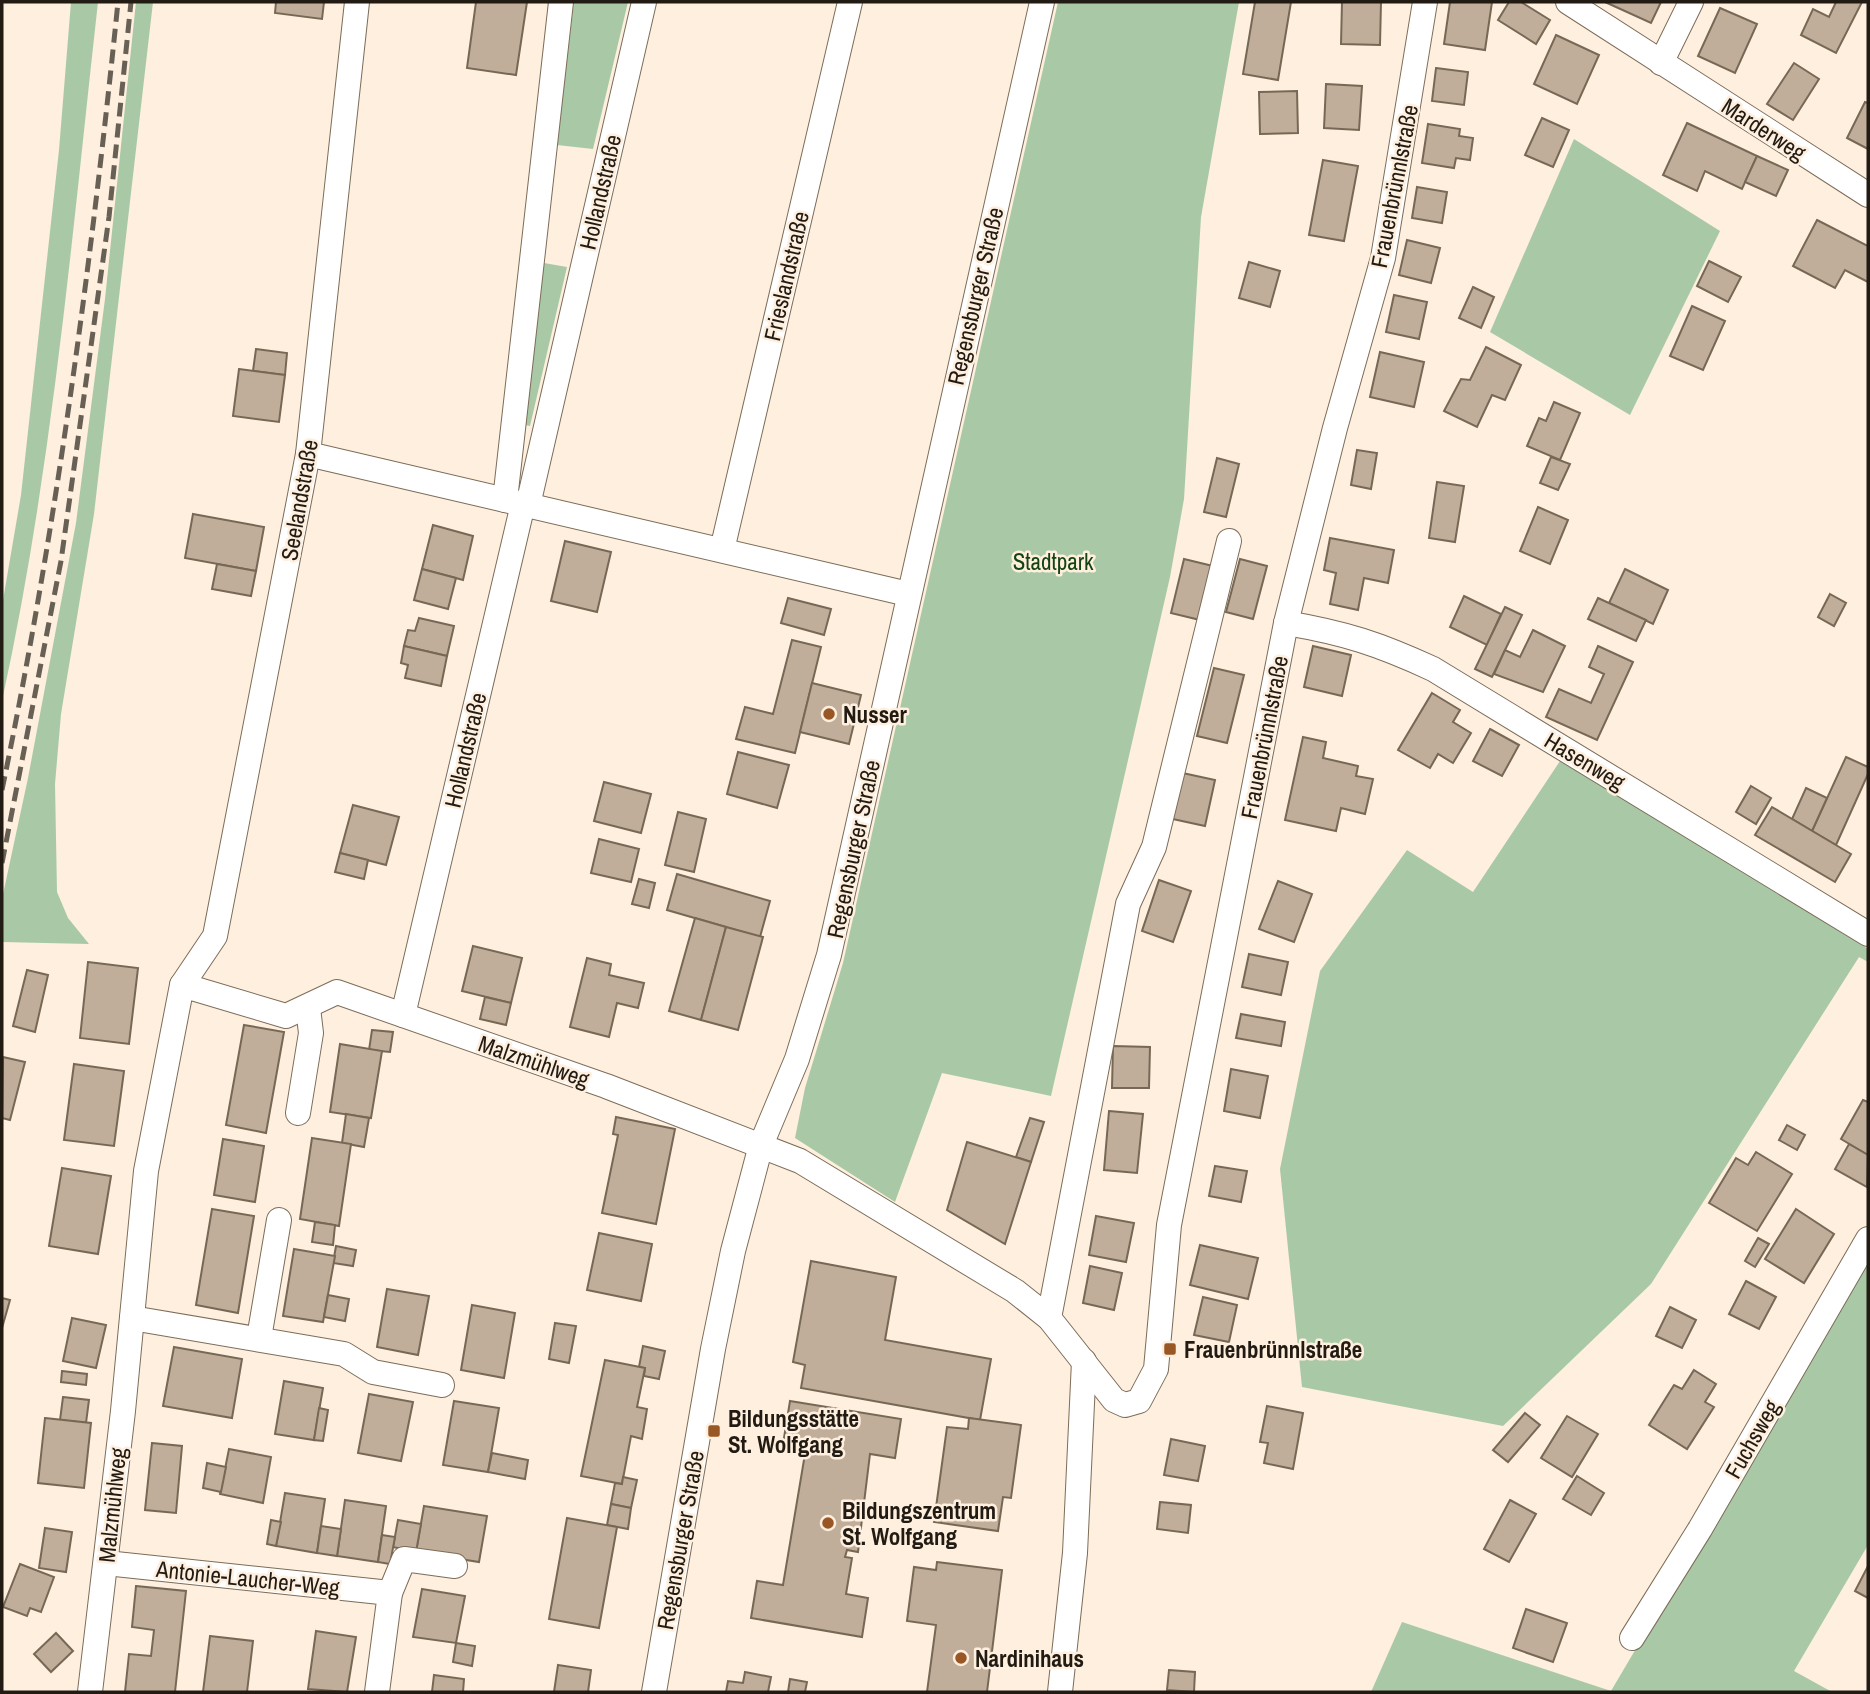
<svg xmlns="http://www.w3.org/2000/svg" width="1870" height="1694" font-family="'Archivo Narrow',sans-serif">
<rect width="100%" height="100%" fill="#feefde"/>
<g fill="#a9c9a6">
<path d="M71,2H98C72,235 52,472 2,701V606L21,495L59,150Z"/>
<path d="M136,2H153L94,514L61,714L55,784L57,892L68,918L89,944L2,942V899L28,778L76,523L105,299Z"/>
<path d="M574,2H628L593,149L557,145Z"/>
<path d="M1058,2H1239L1201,217L1184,499L1170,577L1051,1096L942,1073L895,1202L795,1138L805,1088L843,963Z"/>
<path d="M1574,139L1720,231L1630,415L1490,332Z"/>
<path d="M544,263L567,267L530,426L525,425Z"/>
<path d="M1560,761L1823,918L1868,949V962L1859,957L1651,1284L1503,1426L1302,1387L1280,1169L1320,971L1407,850L1473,892Z"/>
<path d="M1868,1255V1545L1794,1671L1832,1692H1371L1402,1622L1611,1691Z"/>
</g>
<g fill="#c0ae9a" stroke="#776855" stroke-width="2">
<path d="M276,2H324L322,19L275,13Z"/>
<path d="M476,2H527L516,75L467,68Z"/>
<path d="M1255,2H1291L1278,80L1243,74Z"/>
<path d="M1342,2H1381L1380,45L1341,44Z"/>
<path d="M1450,2H1492L1485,50L1444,44Z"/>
<path d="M1509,2H1521L1550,20L1536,44L1498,20Z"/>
<path d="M1605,2H1661L1651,23Z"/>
<path d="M1836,2H1862L1836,53L1801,35L1813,9L1829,17Z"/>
<path d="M1720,8L1757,24L1735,73L1698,56Z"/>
<path d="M1556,35L1599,55L1577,104L1534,84Z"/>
<path d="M1794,63L1819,79L1793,120L1767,104Z"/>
<path d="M1436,68L1468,72L1464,105L1432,101Z"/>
<path d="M1326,84L1362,86L1359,130L1324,128Z"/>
<path d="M1297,91L1298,133L1260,134L1259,92Z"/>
<path d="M1865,102L1868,103V149L1847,138Z"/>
<path d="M1542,118L1569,130L1553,167L1525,155Z"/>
<path d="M1687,123L1757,156L1742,189L1705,171L1697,191L1663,175Z"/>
<path d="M1428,124L1460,129L1459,136L1473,138L1470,160L1456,158L1454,168L1422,163Z"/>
<path d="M1757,156L1788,170L1776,196L1745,182Z"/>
<path d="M1323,160L1358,166L1344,241L1309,235Z"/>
<path d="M1417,187L1447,192L1442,223L1412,218Z"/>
<path d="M1817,220L1868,246V282L1845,270L1835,288L1793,266Z"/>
<path d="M1407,240L1440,248L1431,283L1399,275Z"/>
<path d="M1709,261L1741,277L1728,302L1697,286Z"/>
<path d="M1249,262L1280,271L1270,307L1239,298Z"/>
<path d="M1473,287L1494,297L1481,328L1459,318Z"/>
<path d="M1394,295L1427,302L1419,339L1386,332Z"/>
<path d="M1692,306L1725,321L1703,370L1670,356Z"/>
<path d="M1486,347L1521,365L1505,400L1492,395L1477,427L1444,411L1461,379L1470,380Z"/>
<path d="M256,349L287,353L285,375L253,371Z"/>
<path d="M1380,352L1424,362L1414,407L1370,397Z"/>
<path d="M239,369L285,375L279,422L233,416Z"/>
<path d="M1554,402L1580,413L1560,460L1527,446L1539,418L1546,421Z"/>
<path d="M1357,450L1377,453L1371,489L1351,485Z"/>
<path d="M1551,457L1570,464L1558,490L1540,483Z"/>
<path d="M1217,458L1239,464L1226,517L1204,512Z"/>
<path d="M1437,482L1464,486L1455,542L1429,538Z"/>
<path d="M1538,507L1568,520L1550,564L1520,551Z"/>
<path d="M193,514L264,527L256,571L185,558Z"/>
<path d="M433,525L473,536L463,580L422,569Z"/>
<path d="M1330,538L1394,550L1388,583L1364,578L1358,610L1330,604L1336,573L1324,570Z"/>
<path d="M565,541L611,552L597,612L551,601Z"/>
<path d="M1184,559L1213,566L1200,620L1171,613Z"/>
<path d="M1240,559L1267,566L1253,619L1226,612Z"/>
<path d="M217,564L256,571L251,596L212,589Z"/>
<path d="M422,569L456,578L448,609L414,600Z"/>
<path d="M1625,569L1668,590L1653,624L1609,603Z"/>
<path d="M1830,594L1846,603L1834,626L1818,617Z"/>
<path d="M1464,596L1501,614L1487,645L1450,627Z"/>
<path d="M788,598L831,609L824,635L781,623Z"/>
<path d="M1598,598L1646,620L1636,641L1588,619Z"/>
<path d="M1505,607L1522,615L1492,677L1475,669Z"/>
<path d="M419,618L454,626L447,656L404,646L408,630L415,631Z"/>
<path d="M1533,630L1565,646L1543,692L1494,674L1505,650L1520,657Z"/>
<path d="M792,640L821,647L795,753L736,739L745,707L773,714Z"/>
<path d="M404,646L447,656L441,686L405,678L408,665L401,663Z"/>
<path d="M1313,646L1351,655L1342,696L1304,687Z"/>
<path d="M1598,646L1633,662L1597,740L1546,717L1559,689L1591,703L1604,674L1589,667Z"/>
<path d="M1214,668L1244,675L1227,743L1197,736Z"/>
<path d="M812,683L861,695L849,744L800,732Z"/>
<path d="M1432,693L1460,710L1453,722L1471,733L1453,763L1438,754L1430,768L1398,750Z"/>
<path d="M1490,729L1519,745L1502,776L1473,761Z"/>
<path d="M1303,737L1326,742L1323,758L1358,766L1356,776L1373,779L1365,814L1341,808L1336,831L1285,820Z"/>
<path d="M738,752L789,765L777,808L727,794Z"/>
<path d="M1846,757L1868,767V774L1836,845L1812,831Z"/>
<path d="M1178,772L1215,780L1205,826L1168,818Z"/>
<path d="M604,782L651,794L641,833L594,821Z"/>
<path d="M1751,786L1771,798L1756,824L1736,812Z"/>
<path d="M1806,788L1827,798L1812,831L1792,819Z"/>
<path d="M353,805L399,817L386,865L340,853Z"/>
<path d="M1772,807L1851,854L1835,882L1755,835Z"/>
<path d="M678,812L706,819L694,872L665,865Z"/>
<path d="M599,839L639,849L631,882L591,873Z"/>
<path d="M340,853L368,860L364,879L335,872Z"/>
<path d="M677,874L770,901L760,937L667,910Z"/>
<path d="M639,879L655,883L649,908L632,904Z"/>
<path d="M1159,880L1191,891L1173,942L1142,931Z"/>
<path d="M1278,881L1312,894L1294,942L1259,929Z"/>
<path d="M695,918L726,927L701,1020L669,1011Z"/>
<path d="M726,927L763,937L738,1030L701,1020Z"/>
<path d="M473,946L522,958L511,1003L462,991Z"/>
<path d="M1249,954L1288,962L1281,995L1242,987Z"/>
<path d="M587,958L611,964L609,975L644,983L638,1008L617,1003L609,1037L570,1027Z"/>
<path d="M88,962L138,968L129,1044L80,1038Z"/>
<path d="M27,970L48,975L35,1032L13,1026Z"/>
<path d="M485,997L511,1003L506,1025L480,1019Z"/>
<path d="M1241,1014L1285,1022L1281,1046L1236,1038Z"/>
<path d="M244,1025L284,1032L266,1133L226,1125Z"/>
<path d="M372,1030L393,1032L390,1052L369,1050Z"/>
<path d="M340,1044L382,1051L371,1118L330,1112Z"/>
<path d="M1113,1046L1150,1047L1149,1088H1112Z"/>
<path d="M3,1057L25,1062L10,1120L2,1118Z"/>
<path d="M74,1064L124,1071L114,1146L64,1140Z"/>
<path d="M1231,1069L1268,1076L1260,1118L1224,1111Z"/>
<path d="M1863,1100L1868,1102V1155L1841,1139Z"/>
<path d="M1109,1111L1143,1114L1137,1173L1104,1170Z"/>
<path d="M346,1114L369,1118L364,1147L342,1143Z"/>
<path d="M616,1117L675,1129L656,1224L602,1213L618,1135L613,1134Z"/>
<path d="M1030,1118L1044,1122L1031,1162L1016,1157Z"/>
<path d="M1787,1125L1805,1135L1797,1150L1779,1140Z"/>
<path d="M312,1138L351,1144L339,1226L300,1219Z"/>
<path d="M223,1139L264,1146L255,1202L214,1195Z"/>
<path d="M967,1142L1031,1162L1005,1244L947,1210Z"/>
<path d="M1849,1144L1868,1155L1867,1187L1835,1169Z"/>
<path d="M1756,1152L1792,1174L1757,1231L1709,1203L1736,1158L1748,1165Z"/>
<path d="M1215,1166L1247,1171L1241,1202L1209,1196Z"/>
<path d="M62,1168L111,1176L98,1254L49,1246Z"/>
<path d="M212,1209L254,1216L238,1313L196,1305Z"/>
<path d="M1796,1209L1834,1234L1804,1283L1765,1259Z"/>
<path d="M1096,1216L1134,1223L1126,1262L1089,1255Z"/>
<path d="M315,1222L335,1225L333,1245L312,1242Z"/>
<path d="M599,1233L652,1244L641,1301L587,1290Z"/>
<path d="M1758,1238L1769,1244L1755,1267L1745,1261Z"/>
<path d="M1200,1245L1258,1258L1248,1299L1190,1285Z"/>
<path d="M336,1246L356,1250L353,1266L333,1263Z"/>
<path d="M294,1249L335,1256L323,1322L283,1316Z"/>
<path d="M811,1261L896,1277L885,1340L991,1359L980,1420L801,1388L805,1365L793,1362Z"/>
<path d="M1090,1266L1122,1273L1114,1310L1083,1303Z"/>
<path d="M1746,1281L1776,1297L1759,1329L1729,1314Z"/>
<path d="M387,1289L429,1296L418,1355L377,1347Z"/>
<path d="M328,1295L349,1299L345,1321L324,1317Z"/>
<path d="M1203,1297L1237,1305L1229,1342L1194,1335Z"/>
<path d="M2,1298L10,1300L2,1328Z"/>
<path d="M472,1305L515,1313L504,1378L461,1370Z"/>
<path d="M1670,1307L1696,1320L1682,1348L1656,1336Z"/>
<path d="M72,1318L106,1325L96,1368L63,1361Z"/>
<path d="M555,1323L576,1326L569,1363L549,1359Z"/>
<path d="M643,1346L665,1351L659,1379L644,1376L645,1368L639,1367Z"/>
<path d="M174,1347L242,1359L232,1418L163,1406Z"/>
<path d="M605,1360L645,1368L637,1407L647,1409L642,1439L631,1436L622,1484L581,1476Z"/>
<path d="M1694,1370L1716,1384L1705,1402L1714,1407L1687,1449L1649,1425L1674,1385L1682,1389Z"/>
<path d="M62,1371L87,1374L86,1385L61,1382Z"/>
<path d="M284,1381L323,1388L314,1440L275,1434Z"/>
<path d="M369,1394L413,1402L401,1461L358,1453Z"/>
<path d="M63,1397L89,1400L86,1423L60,1420Z"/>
<path d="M454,1401L499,1408L488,1472L443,1465Z"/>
<path d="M790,1401L901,1419L895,1458L870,1454L858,1552L847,1550L845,1557L852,1558L846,1594L868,1598L862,1637L751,1618L757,1581L783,1585L807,1442L784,1438Z"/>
<path d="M1267,1406L1303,1413L1293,1469L1264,1463L1268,1443L1260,1442Z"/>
<path d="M319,1408L328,1410L323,1441L314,1440Z"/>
<path d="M1525,1413L1540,1425L1508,1462L1493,1450Z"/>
<path d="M1567,1416L1598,1434L1572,1477L1541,1458Z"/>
<path d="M45,1418L91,1423L84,1488L38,1483Z"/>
<path d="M969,1418L1021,1425L1011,1498L1003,1497L998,1531L934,1522L947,1427L968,1429Z"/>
<path d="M1171,1439L1205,1446L1198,1481L1164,1475Z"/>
<path d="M152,1443L182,1446L176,1513L145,1510Z"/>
<path d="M229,1449L271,1457L263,1503L220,1494Z"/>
<path d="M492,1453L528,1460L525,1479L488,1472Z"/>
<path d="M207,1463L226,1467L221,1492L203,1488Z"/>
<path d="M1577,1476L1604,1493L1591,1515L1563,1499Z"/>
<path d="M623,1477L637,1480L631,1508L611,1504L615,1483L622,1484Z"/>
<path d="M285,1493L325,1499L317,1553L276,1546Z"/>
<path d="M345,1500L386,1506L378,1562L337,1556Z"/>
<path d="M1510,1500L1536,1514L1509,1562L1484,1549Z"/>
<path d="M1160,1502L1191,1505L1188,1533L1157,1529Z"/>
<path d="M611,1504L631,1508L628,1529L607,1525Z"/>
<path d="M424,1506L487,1516L479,1562L416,1552Z"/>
<path d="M567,1518L617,1527L599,1628L549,1619Z"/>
<path d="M271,1520L281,1522L276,1546L267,1544Z"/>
<path d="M398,1520L421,1524L416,1552L393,1547Z"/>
<path d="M321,1526L341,1529L337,1556L317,1553Z"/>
<path d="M45,1528L72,1532L66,1572L39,1568Z"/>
<path d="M382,1535L395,1537L390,1564L378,1562Z"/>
<path d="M937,1562L1002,1570L987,1692H927L936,1625L907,1621L914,1567L936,1570Z"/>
<path d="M20,1564L54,1577L41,1612L30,1608L27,1616L3,1607Z"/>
<path d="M1868,1566V1598L1855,1591Z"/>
<path d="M136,1586L186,1591L175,1692H125L129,1654L151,1656L154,1630L132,1627Z"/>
<path d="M422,1589L465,1596L456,1643L413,1637Z"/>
<path d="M1526,1609L1567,1623L1553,1662L1513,1648Z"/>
<path d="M316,1631L356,1637L347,1692L308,1689Z"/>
<path d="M56,1633L73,1651L51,1672L34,1654Z"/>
<path d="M210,1636L253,1641L247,1692H203Z"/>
<path d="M456,1643L475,1646L472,1666L453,1662Z"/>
<path d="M558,1665L591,1670L588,1692H554Z"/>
<path d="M1169,1670L1195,1672L1194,1692L1167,1690Z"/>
<path d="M745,1672L771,1677L768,1692H726L728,1681L743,1683Z"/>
<path d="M434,1675L464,1679L463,1692H432Z"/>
<path d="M790,1679L807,1682L805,1692H788Z"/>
</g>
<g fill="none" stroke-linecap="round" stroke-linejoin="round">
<defs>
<g id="minor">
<path d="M1568,2L1868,195"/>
<path d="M1661,63L1691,2"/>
<path d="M308,454L908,594"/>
<path d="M505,500L561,2"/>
<path d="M528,505L644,2"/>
<path d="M722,550L850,2"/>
<path d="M1286,623C1345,633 1379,644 1433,669L1868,934"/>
<path d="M182,985L215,936L308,454L357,2"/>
<path d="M403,1015L523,504"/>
<path d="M298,1113L311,1033L308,1008"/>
<path d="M132,1318L344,1354L373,1372L442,1385"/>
<path d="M1049,1318L1128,904L1154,847L1229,541"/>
<path d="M259,1338L279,1220"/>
<path d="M106,1563L390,1593L377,1692"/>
<path d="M390,1593L404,1559L455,1566"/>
<path d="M1632,1638L1700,1529L1868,1239"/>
<path d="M90,1692L123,1411L146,1171L182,985L286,1016L337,992L606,1086L800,1161L1015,1291L1049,1318L1114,1400L1125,1405L1139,1401L1156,1369L1169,1225L1286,623L1335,428L1383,258L1425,2"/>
<path d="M654,1692L713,1349L733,1251L761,1145L797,1059L829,955L1042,2"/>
<path d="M1060,1692L1075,1553L1084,1361"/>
</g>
</defs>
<use href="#minor" stroke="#7c6c59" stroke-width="26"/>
<use href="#minor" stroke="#fff" stroke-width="24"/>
<g stroke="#686055" stroke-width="5" stroke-dasharray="14 7" stroke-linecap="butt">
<path d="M2,790C56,530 91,266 118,2"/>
<path d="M2,863L61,561L109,217L131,2"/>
</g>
</g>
<g fill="#995725" stroke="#feefde" stroke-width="2.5">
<circle cx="829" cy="714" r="7"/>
<rect x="1163" y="1342" width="14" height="14" rx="3.5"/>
<rect x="707" y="1424" width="14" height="14" rx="3.5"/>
<circle cx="828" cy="1523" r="7"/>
<circle cx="961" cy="1658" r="7"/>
</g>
<g text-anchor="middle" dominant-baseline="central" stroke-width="5" stroke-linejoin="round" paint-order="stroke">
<g font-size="23" fill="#211b13" stroke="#feefde">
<text transform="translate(1764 129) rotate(33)">Marderweg</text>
<text transform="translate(1394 186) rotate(-79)">Frauenbrünnlstraße</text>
<text transform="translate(600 192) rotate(-77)">Hollandstraße</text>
<text transform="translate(786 276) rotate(-77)">Frieslandstraße</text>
<text transform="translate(975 296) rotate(-77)">Regensburger Straße</text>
<text transform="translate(299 500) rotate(-80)">Seelandstraße</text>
<text transform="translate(1264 737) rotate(-79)">Frauenbrünnlstraße</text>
<text transform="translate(465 750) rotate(-77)">Hollandstraße</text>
<text transform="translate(1585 761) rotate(31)">Hasenweg</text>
<text transform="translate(853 849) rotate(-78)">Regensburger Straße</text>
<text transform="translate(534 1061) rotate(19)">Malzmühlweg</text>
<text transform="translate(1752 1439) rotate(-60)">Fuchsweg</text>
<text transform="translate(112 1505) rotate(-84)">Malzmühlweg</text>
<text transform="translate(680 1540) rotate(-80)">Regensburger Straße</text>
<text transform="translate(248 1578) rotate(6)">Antonie-Laucher-Weg</text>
</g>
<g font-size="23" fill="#144411" stroke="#feefde">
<text x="1053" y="561">Stadtpark</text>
</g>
<g font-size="23" font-weight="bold" fill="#211b13" stroke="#feefde" text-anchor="start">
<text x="843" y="714">Nusser</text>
<text x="1184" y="1349">Frauenbrünnlstraße</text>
<text x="728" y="1418">Bildungsstätte<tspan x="728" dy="26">St. Wolfgang</tspan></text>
<text x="842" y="1510">Bildungszentrum<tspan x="842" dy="26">St. Wolfgang</tspan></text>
<text x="975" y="1658">Nardinihaus</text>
</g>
</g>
<rect width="1870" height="1694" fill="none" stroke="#211b13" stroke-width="7"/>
</svg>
